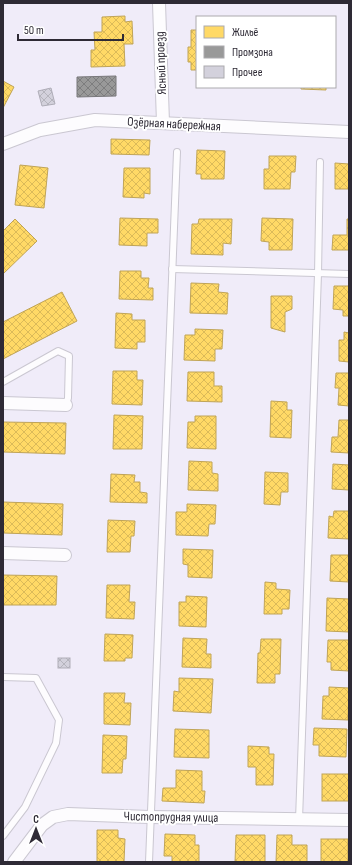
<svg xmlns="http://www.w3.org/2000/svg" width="352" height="865" font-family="'Sofia Sans Condensed',sans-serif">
<defs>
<pattern id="homes-cross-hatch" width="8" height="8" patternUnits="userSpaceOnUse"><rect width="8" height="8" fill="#ffd966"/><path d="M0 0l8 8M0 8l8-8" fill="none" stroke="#dbba59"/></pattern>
<pattern id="industry-cross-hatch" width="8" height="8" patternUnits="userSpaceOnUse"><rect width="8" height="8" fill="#999"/><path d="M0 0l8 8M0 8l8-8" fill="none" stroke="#7d7d7e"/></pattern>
<pattern id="building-cross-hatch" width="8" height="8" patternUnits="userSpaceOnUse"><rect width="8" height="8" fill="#d3d1dc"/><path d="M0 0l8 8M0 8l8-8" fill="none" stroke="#b5b4bd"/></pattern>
</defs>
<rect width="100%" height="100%" fill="#f0ecf9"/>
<g fill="url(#homes-cross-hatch)" stroke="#c0a457">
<path d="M125,16V22L132,21L133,44H124L125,66L91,67V50H95L94,32H102V17Z"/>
<path d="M191,30H197V70H191V62H188V47H191Z"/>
<path d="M3,81L14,87L3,108Z"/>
<path d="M301,87H326V90L301,89Z"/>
<path d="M111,139L150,140L149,155L111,154Z"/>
<path d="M197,150L225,151L224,179H201V174H196Z"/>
<path d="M269,156H296L295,172H291L290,189H264V169H269Z"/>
<path d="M335,163L349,164V202V189H335Z"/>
<path d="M20,165L48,168L44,208L15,205Z"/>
<path d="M124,168H150V194L144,193V198L123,197Z"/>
<path d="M120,218L158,219V233H147V246L119,245Z"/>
<path d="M262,218L293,219L292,250H269V242L261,241Z"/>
<path d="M15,219L37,241L3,274V231Z"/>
<path d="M199,219H232L231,244L223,243V255L191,254L192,224H198Z"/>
<path d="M347,219H349V250H332L333,235H347Z"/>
<path d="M120,271H141V278H149L148,288H153V300L119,299Z"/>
<path d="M191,283L219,284L218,292L228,293L227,314L190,313Z"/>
<path d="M334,286H349V316H343V310L333,309Z"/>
<path d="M62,292L77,321L3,359V322Z"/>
<path d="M271,296H292V309L285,312V332L271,328Z"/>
<path d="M116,313L132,314V320H145V342H137V349L115,348Z"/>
<path d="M195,329L223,330L222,349H215V361L184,360L185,335H195Z"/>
<path d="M344,332L349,333V362L339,361V340H344Z"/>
<path d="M113,371H137V380H143L142,405L112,404Z"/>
<path d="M188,372H214V386H222V402L187,401Z"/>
<path d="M336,373H349V406L338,405L339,388H335Z"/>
<path d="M271,401L287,402V410H292L291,438L270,437Z"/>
<path d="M114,415L143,416L142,449H113Z"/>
<path d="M195,416H216V449L187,448L188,422H195Z"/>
<path d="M339,420H349V453L331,452L332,437H338Z"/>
<path d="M3,422L66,423L65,454L3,452Z"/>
<path d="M189,461L212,462V473L218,474V491L188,490Z"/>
<path d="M333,464L349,465V490L332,489Z"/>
<path d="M265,472L288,473V492H281L280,505L264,504Z"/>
<path d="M111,474L135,475L134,482H140V492L147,493V503L110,502Z"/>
<path d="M3,502L63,504L62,535L3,533Z"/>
<path d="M187,504L216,505L215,524H209L208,536L176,535V512H187Z"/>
<path d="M334,511H349V539L328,538L329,516L333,517Z"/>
<path d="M108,520L135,521L134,536H131L130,552H107Z"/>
<path d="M183,549L213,550L212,578L188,577V565L183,564Z"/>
<path d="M331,555H349V582L330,581Z"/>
<path d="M3,575L57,576L56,605H3Z"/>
<path d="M265,582L276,583V589L290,590L289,609H282V614H264Z"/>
<path d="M107,585H130L129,602H135L134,619L106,618Z"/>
<path d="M186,596L207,597L206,627L179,626V602H186Z"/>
<path d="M327,598L349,599V632L326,631Z"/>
<path d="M105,634L133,635L132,658H125V661H104Z"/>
<path d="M183,638L207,639L206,654H211V668L182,667Z"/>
<path d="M261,639H281L280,674H275V683H257L258,653H260Z"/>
<path d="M328,640H349V671L331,670V662H327Z"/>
<path d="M179,678L213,679L211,713L173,711L174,691L179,692Z"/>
<path d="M329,687L349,688L348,720L322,719L323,696H329Z"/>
<path d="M104,693H125L124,703H131L130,725L104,724Z"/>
<path d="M314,728L347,729L346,757L319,756V745H313Z"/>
<path d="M175,729L209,730V758L174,757Z"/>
<path d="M103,735L127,736L126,759H123L122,773H102Z"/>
<path d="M248,746L269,747V754H274L273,785H256V767H248Z"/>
<path d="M176,770L202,771V791H205L204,803L162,801L163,788H176Z"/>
<rect x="322" y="774" width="27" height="27"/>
<path d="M97,830H118V838L125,839L124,862H97Z"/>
<path d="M165,834L195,835V845H199V862H172V856H164Z"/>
<path d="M236,835H265V862H235Z"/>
<path d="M277,835H292V845H307V862H276Z"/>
<rect x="321" y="839" width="27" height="23"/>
</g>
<path fill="url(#industry-cross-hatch)" stroke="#79787b" d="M116,76V96L77,97V77Z"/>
<g fill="url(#building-cross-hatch)" stroke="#afadb8">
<path d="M51,88L55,104L42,106L38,91Z"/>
<rect x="58" y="658" width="12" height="10"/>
</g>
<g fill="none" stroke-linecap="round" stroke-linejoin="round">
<defs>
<g id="lane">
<path d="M172,269L349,274"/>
<path d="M3,382L58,351L69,356L68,398L66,405"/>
<path d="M3,677L36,678L59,720L56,743L25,807L3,836"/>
<path d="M299,820L318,274L320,162"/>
<path d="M149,862L177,152"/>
</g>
<g id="street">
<path d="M159,3L163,123"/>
<path d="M3,144L40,130L95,120L349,132"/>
<path d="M3,403L66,405"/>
<path d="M3,553L65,555"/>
<path d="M14,862L42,825L53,817L68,814L150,817L349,820"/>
</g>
</defs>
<use href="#lane" stroke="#cac7d1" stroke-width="8"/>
<use href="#street" stroke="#cac7d1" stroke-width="14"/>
<use href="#lane" stroke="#fdfcfe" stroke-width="6"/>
<use href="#street" stroke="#fdfcfe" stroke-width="12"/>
</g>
<g text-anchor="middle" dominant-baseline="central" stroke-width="4" stroke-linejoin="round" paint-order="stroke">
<g font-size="13" fill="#2e2a35" stroke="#fff">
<text transform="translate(161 63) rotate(-92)">Ясный проезд</text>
<text transform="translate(174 124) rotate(3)">Озёрная набережная</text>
<text transform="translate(171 817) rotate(1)">Чистопрудная улица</text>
</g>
</g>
<rect width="352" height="865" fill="none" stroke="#2e2a35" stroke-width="8"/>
<rect x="196" y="16" width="140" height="72" fill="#ffffff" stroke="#abaaae"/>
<rect x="204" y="26" width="20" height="12" fill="#ffd966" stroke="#abaaae"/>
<text x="232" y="36" font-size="12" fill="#2e2a35">Жильё</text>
<rect x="204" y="46" width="20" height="12" fill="#999999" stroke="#abaaae"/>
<text x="232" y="56" font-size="12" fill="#2e2a35">Промзона</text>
<rect x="204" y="66" width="20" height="12" fill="#d3d1dc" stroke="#abaaae"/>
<text x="232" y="76" font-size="12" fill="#2e2a35">Прочее</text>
<g transform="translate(36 829)" stroke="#ffffff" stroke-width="3" paint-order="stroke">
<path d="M0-3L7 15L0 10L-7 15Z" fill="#2e2a35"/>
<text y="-6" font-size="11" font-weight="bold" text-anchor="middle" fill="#2e2a35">С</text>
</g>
<path d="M18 34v6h105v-6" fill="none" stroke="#2e2a35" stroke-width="2"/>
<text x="24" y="34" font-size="12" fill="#2e2a35" stroke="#ffffff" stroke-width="3" paint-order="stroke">50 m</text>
</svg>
